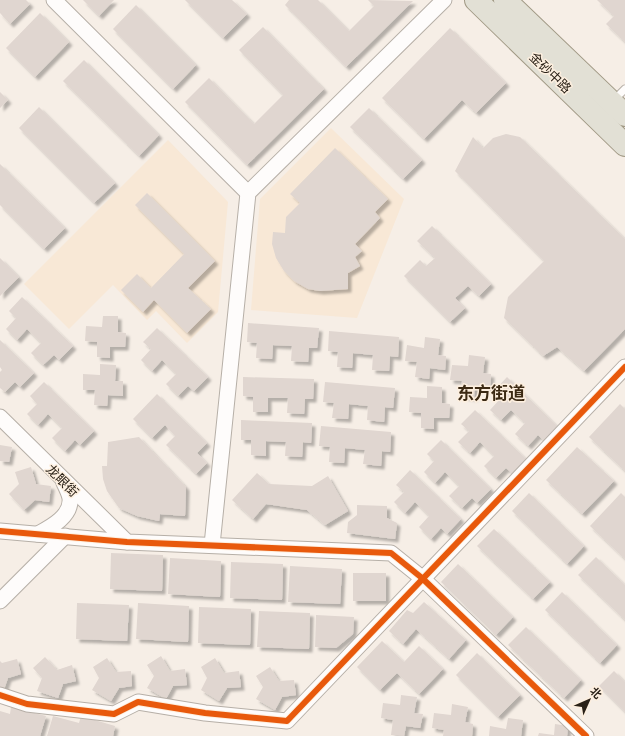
<svg xmlns="http://www.w3.org/2000/svg" width="625" height="736" font-family="Literata,'Noto Sans SC',serif">
<defs>
<filter id="shadow"><feDropShadow dx="3.5" dy="3.5" stdDeviation="1" flood-color="#0004"/></filter>
</defs>
<rect width="100%" height="100%" fill="#f6eee6"/>
<g fill="#f8e8d6">
<path d="M331,128L404,199L357,318L251,310L260,199Z"/>
<path d="M168,140L228,202L218,312L187,343L156,311L147,320L113,285L69,329L24,284Z"/>
</g>
<g fill="#e0d6d0" filter="url(#shadow)">
<path d="M0,0H26L30,4L10,24L0,13Z"/>
<path d="M83,0H114L99,16Z"/>
<path d="M185,0H232L247,14L223,38Z"/>
<path d="M289,0H318L349,31L374,6L368,0L413,1L346,67L285,5Z"/>
<path d="M597,0H625V42L606,24L614,16Z"/>
<path d="M136,5L196,65L173,89L113,29Z"/>
<path d="M40,13L69,42L35,77L6,48Z"/>
<path d="M263,27L324,89L247,165L185,102L209,78L254,124L283,95L239,50Z"/>
<path d="M450,28L506,83L476,113L462,100L424,139L382,98Z"/>
<path d="M84,60L159,135L139,156L63,81Z"/>
<path d="M0,92L8,100L0,108Z"/>
<path d="M39,107L115,183L94,203L19,128Z"/>
<path d="M369,108L422,160L403,179L350,127Z"/>
<path d="M506,134L520,137L625,239V329L584,371L557,347L543,356L504,318L508,297L544,261L455,171L473,137L483,148L493,138Z"/>
<path d="M335,148L388,199L375,212L380,218L355,244L362,251L355,257L360,266L348,273V289L320,291L308,289L294,281L284,271L276,258L272,244L273,232L285,233L286,217L300,203L290,194Z"/>
<path d="M0,164L65,228L44,249L0,205Z"/>
<path d="M147,193L215,261L188,288L211,309L187,333L154,300L143,312L121,290L137,274L151,288L184,254L135,205Z"/>
<path d="M432,226L491,284L479,296L468,286L455,298L465,308L450,322L404,276L420,260L426,266L435,258L417,241Z"/>
<path d="M0,258L19,277L0,296Z"/>
<path d="M22,297L73,346L59,360L54,355L43,365L31,353L41,343L27,329L17,340L6,329L16,318L9,311Z"/>
<path d="M103,316H118V332L126,333L125,347H110V358L97,357V342L85,341L86,326L102,327Z"/>
<path d="M248,323L319,328L317,348H309L308,362L291,361L292,346L273,345L272,359L256,358L257,343L247,342Z"/>
<path d="M157,328L208,377L194,391L188,386L178,396L166,384L176,374L162,360L152,371L141,360L151,349L143,342Z"/>
<path d="M329,331L399,337L398,357L390,356L389,371L372,370L373,355L353,353L352,368L337,367L338,352L328,351Z"/>
<path d="M425,337L440,339L438,355L446,356L445,370L430,368L429,379L415,377L417,362L405,361L407,345L424,348Z"/>
<path d="M0,340L34,373L20,387L15,382L5,392L0,388V372L2,370L0,367Z"/>
<path d="M469,355L485,357L483,373L491,374L490,388L475,387L474,398L461,396L462,381L450,380L452,365L468,366Z"/>
<path d="M100,364L116,365L115,381H123V396L108,395L107,406L94,405L95,390H83V374L100,375Z"/>
<path d="M243,377L314,379L313,399H305L304,414L287,413L288,398H268V412H253V397L243,396Z"/>
<path d="M507,377L557,426L544,441L538,435L528,446L515,434L525,423L511,410L501,420L490,410L500,399L493,392Z"/>
<path d="M44,382L94,431L80,445L75,440L65,451L52,438L62,428L48,414L38,425L27,414L37,404L30,396Z"/>
<path d="M325,382L395,388L393,408L385,407L384,422L367,420L368,406L349,404L348,419L332,418L334,403L323,402Z"/>
<path d="M427,386L442,387V403L450,404L449,418H434V429L421,428V413L409,412L410,397L427,398Z"/>
<path d="M157,394L207,443L197,453L207,463L196,474L166,445L175,436L165,425L152,438L133,419Z"/>
<path d="M620,404L625,409V471L589,437Z"/>
<path d="M475,410L526,459L512,473L506,468L496,478L484,466L494,456L480,442L470,453L458,442L469,431L461,424Z"/>
<path d="M241,420L312,423L311,443L303,442L302,457L285,456L286,442L266,441V456L251,455V440H241Z"/>
<path d="M321,426L391,432L390,452L382,451L381,466L363,464L365,450L345,448L344,463L329,462L330,447L319,446Z"/>
<path d="M139,437L186,487L185,516L160,514L159,521L137,516L119,508L107,491L103,479L102,466H107L108,442Z"/>
<path d="M441,440L491,489L477,503L472,498L462,508L449,496L459,486L445,472L435,483L424,472L434,461L427,454Z"/>
<path d="M0,445L12,447L9,462L0,461Z"/>
<path d="M577,447L614,481L582,514L546,480Z"/>
<path d="M31,467L36,484L51,486L49,502L35,500L24,510L9,494L19,484L15,472Z"/>
<path d="M410,470L461,519L447,534L441,528L431,539L419,527L429,516L415,502L405,513L394,502L404,492L396,485Z"/>
<path d="M257,473L269,484L312,486L328,476L348,511L325,525L307,510L266,504L253,519L232,500Z"/>
<path d="M529,493L584,546L567,564L512,511Z"/>
<path d="M621,493L625,497V559L590,526Z"/>
<path d="M357,505L387,506V518L397,523L395,539L347,533L348,522L357,515Z"/>
<path d="M494,529L550,582L533,599L477,546Z"/>
<path d="M111,553L163,555L162,591L110,589Z"/>
<path d="M596,557L625,585V620L578,575Z"/>
<path d="M170,558L221,561L220,597L168,594Z"/>
<path d="M231,562L283,564L282,600L230,598Z"/>
<path d="M458,564L513,617L496,635L441,582Z"/>
<path d="M290,566L342,569L340,604L288,602Z"/>
<rect x="353" y="573" width="33" height="28"/>
<path d="M562,592L617,645L600,663L545,610Z"/>
<path d="M424,602L466,640L449,659L416,629L403,644L389,631L407,610L413,613Z"/>
<path d="M77,603L129,605L127,641L76,639Z"/>
<path d="M138,603L189,606L188,642L136,639Z"/>
<path d="M199,607L251,609L250,645L198,643Z"/>
<path d="M259,611L310,613L309,649L257,647Z"/>
<path d="M316,615L354,617L353,634L336,648L315,647Z"/>
<path d="M526,627L581,680L564,698L508,645Z"/>
<path d="M382,641L404,662L419,646L443,669L419,694L397,673L380,690L357,667Z"/>
<path d="M477,653L520,695L498,717L456,675Z"/>
<path d="M161,656L170,671L185,669L187,685L173,686L166,699L147,688L154,676L147,665Z"/>
<path d="M45,657L57,670L72,665L76,681L63,684L58,698L37,691L42,678L33,668Z"/>
<path d="M107,658L116,672L131,671L132,686L119,688L111,701L92,690L99,678L93,667Z"/>
<path d="M215,658L224,673L239,671L241,687L227,688L219,701L201,690L207,678L201,667Z"/>
<path d="M17,659L21,674L8,678L3,692L0,691V661L2,663Z"/>
<path d="M270,667L279,681L294,680L296,695L282,697L275,710L256,699L263,687L256,676Z"/>
<path d="M614,671L625,682V712L599,686Z"/>
<path d="M401,695L417,697L414,713L423,714L420,728L406,726L404,736L391,735L393,720L381,718L383,703L400,705Z"/>
<path d="M452,704L468,707L465,722L473,724L472,736H443L444,730L432,728L434,713L451,715Z"/>
<path d="M11,707L46,716L40,736H0V711L10,714Z"/>
<path d="M53,716L79,723L81,716L115,726L113,736H47Z"/>
<path d="M508,718L523,720L521,736H489L490,726L506,729Z"/>
<path d="M555,724L568,726L567,736H538L539,733L554,735Z"/>
</g>
<g fill="none" stroke-linecap="round" stroke-linejoin="round">
<defs>
<path id="lane" d="M614,100L625,89"/>
<g id="street">
<path d="M54,0L248,193"/>
<path d="M0,417L127,542"/>
<path d="M0,531L127,542L391,553L422,578L586,736"/>
<path d="M38,534C51,527 72,516 70,498C69,493 66,487 64,483"/>
<path d="M212,545L248,193L444,0"/>
<path d="M0,601L65,536"/>
<path d="M0,695L27,704L114,714L138,702L205,713L287,721L625,367"/>
</g>
<g id="primary">
<path d="M476,0L625,145"/>
<path d="M505,0L625,115"/>
</g>
</defs>
<use href="#lane" stroke="#b6afa7" stroke-width="9"/>
<use href="#street" stroke="#b6afa7" stroke-width="17"/>
<use href="#primary" stroke="#a19985" stroke-width="24"/>
<use href="#lane" stroke="#fefcfb" stroke-width="7"/>
<use href="#street" stroke="#fefcfb" stroke-width="15"/>
<use href="#primary" stroke="#e2e0d5" stroke-width="22"/>
<defs>
<g id="cycleway">
<path d="M0,531L127,542L391,553L422,578L586,736"/>
<path d="M0,695L27,704L114,714L138,702L205,713L287,721L625,367"/>
</g>
</defs>
<use href="#cycleway" stroke="#fdefdf" stroke-width="8"/>
<use href="#cycleway" stroke="#e8590c" stroke-width="6"/>
</g>
<g text-anchor="middle" dominant-baseline="central" stroke-width="3" stroke-linejoin="round" paint-order="stroke">
<g font-size="13" fill="#2a2117" stroke="#fdefdf">
<text transform="translate(551 72) rotate(44)">金砂中路</text>
<text transform="translate(63 480) rotate(45)">龙眼街</text>
</g>
<g font-size="17" font-weight="bold" fill="#3b2913" stroke="#fdefdf">
<text x="491" y="391">东方街道</text>
</g>
</g>
<g transform="translate(589 700) rotate(45)" stroke="#fdefdf" stroke-width="3" paint-order="stroke">
<path d="M0-3L7 15L0 10L-7 15Z" fill="#2a2117"/>
<text y="-6" font-size="11" font-weight="bold" text-anchor="middle" fill="#2a2117">北</text>
</g>
</svg>
